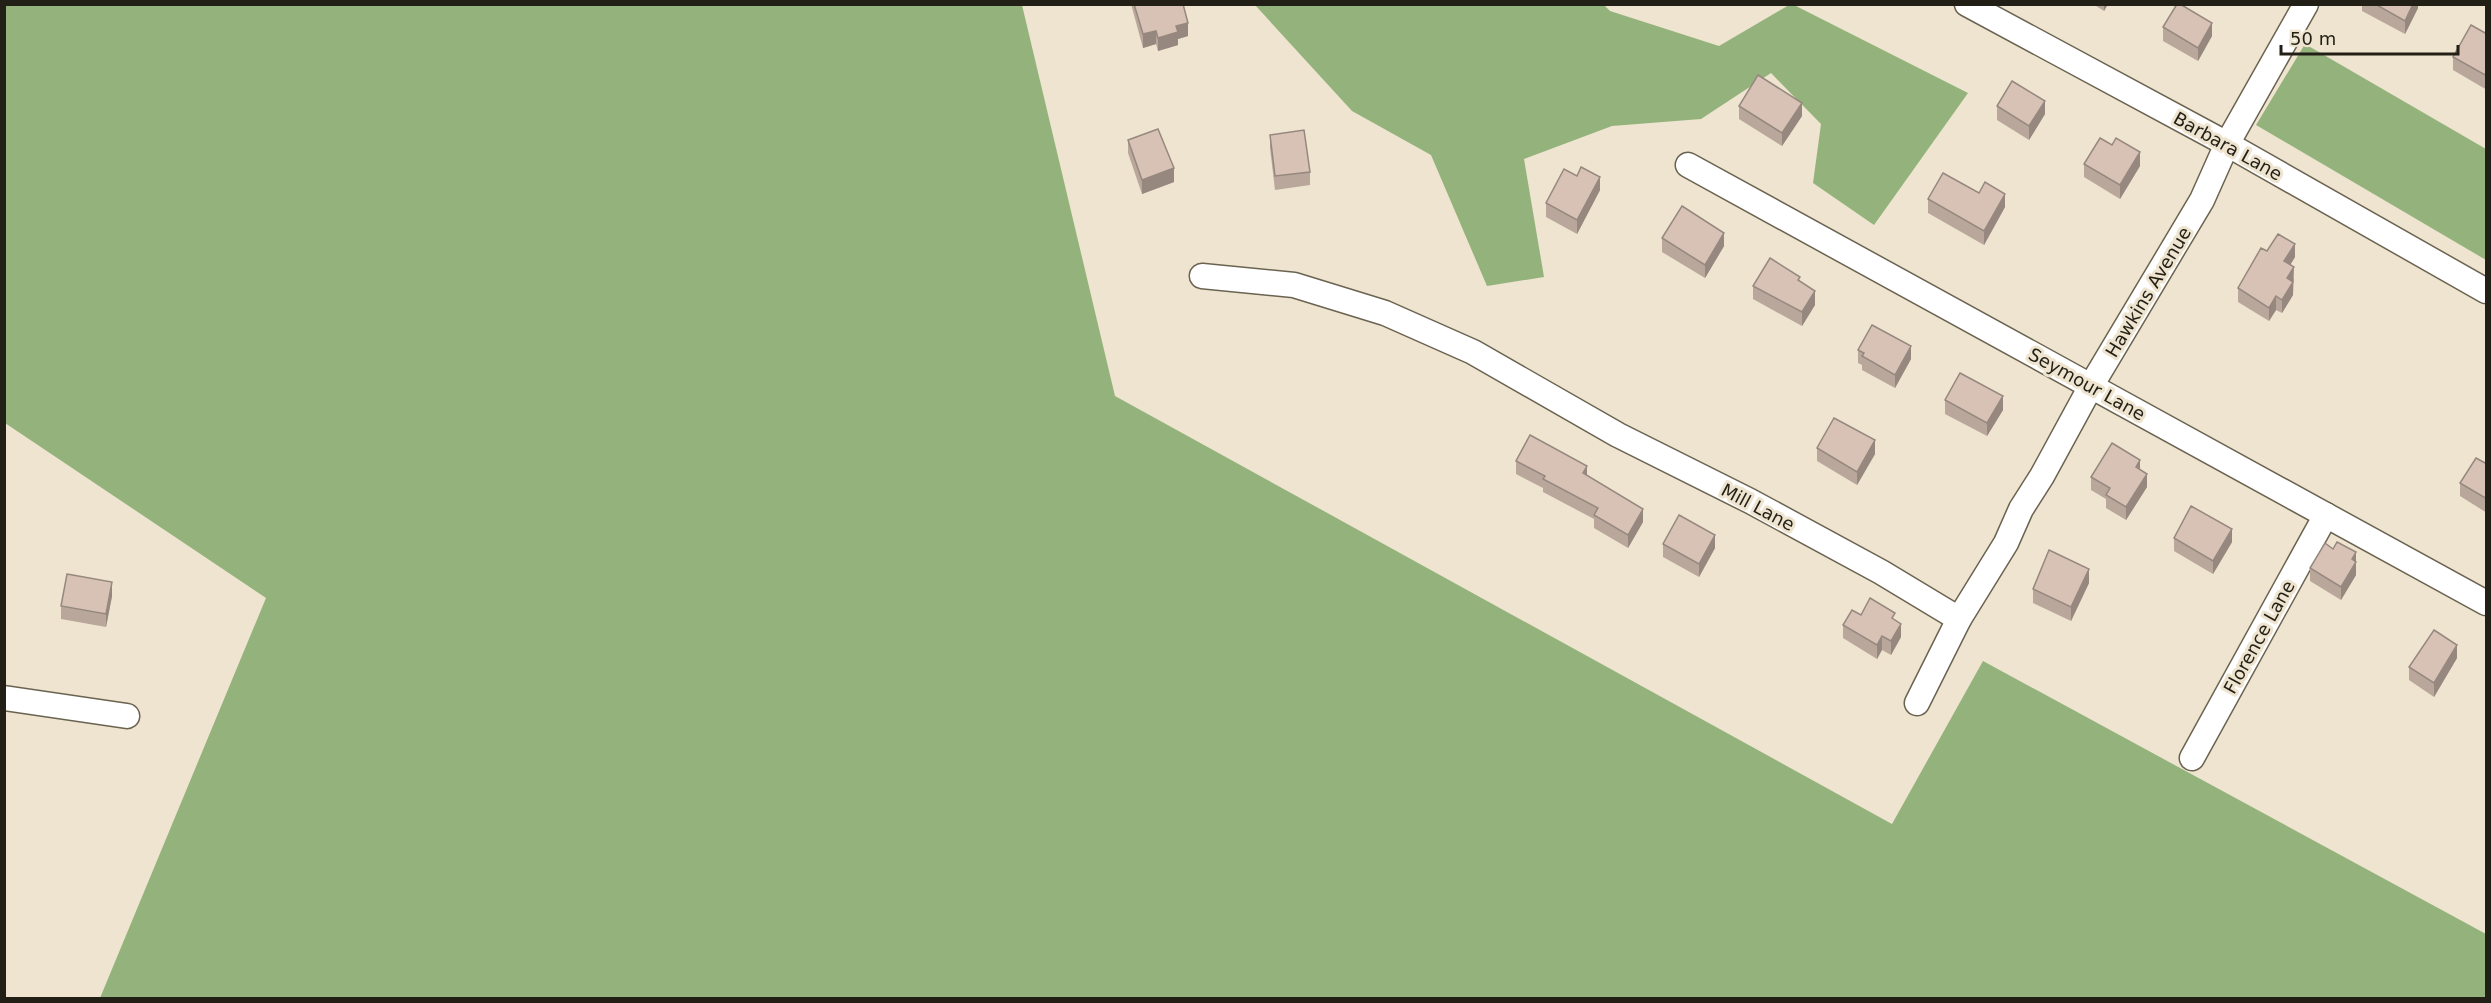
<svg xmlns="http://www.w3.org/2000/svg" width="2491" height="1003" font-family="'DejaVu Sans',sans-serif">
<rect width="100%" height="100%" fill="#eee4cf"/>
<g fill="#94b37c">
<path d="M4,5H1022L1115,396L1892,824L1983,661L2486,934V998H100L266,598L5,423Z"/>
<path d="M1255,5H1604L1610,11L1719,46L1789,5H1794L1968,93L1874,225L1813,183L1821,124L1771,73L1701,119L1612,126L1524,159L1544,277L1487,286L1431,155L1352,111Z"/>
<path d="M2305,44L2486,149V260L2256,125Z"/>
</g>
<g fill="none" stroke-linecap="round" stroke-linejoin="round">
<defs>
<g id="street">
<path d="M1967,4L2227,144L2486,291"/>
<path d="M1688,165L2486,603"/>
<path d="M1202,276L1294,285L1385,313L1473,352L1618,435L1750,501L1881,572L1959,619"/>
<path d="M4,698L127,716"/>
<path d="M1917,703L1959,619L2006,543L2021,509L2042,476L2091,386L2202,200L2227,144L2306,4"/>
<path d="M2192,758L2326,515"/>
</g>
</defs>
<use href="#street" stroke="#6b6351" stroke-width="27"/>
<use href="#street" stroke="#fff" stroke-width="24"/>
</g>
<g fill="#b9a79c">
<path d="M1131,4H1183L1188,36L1178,39V45L1158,51L1156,44L1143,48Z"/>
<path d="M2093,4H2108L2104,11Z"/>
<path d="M2362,4H2418V8L2405,34L2362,11Z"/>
<path d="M2163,27L2212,36L2198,61L2163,41Z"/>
<path d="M2487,34V90L2453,70V57Z"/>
<path d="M1739,106L1802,116L1782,146L1739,119Z"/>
<path d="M1997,106L2045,114L2029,140L1997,120Z"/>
<path d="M1270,135L1310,172V185L1275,190L1270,148Z"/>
<path d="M1128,140L1174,182L1142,194L1128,153Z"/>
<path d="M2084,164L2140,166L2120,199L2084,177Z"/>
<path d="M1600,190L1577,234L1546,217V203Z"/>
<path d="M1928,199L2005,207L1984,245L1928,213Z"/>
<path d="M1662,238L1724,246L1705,278L1662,252Z"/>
<path d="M2267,251L2295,257L2290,265L2294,281L2293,282V295L2282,313L2276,310L2269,321L2238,302V288Z"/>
<path d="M1800,282L1815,305L1802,326L1753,299V286Z"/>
<path d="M1858,350L1911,359L1895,388L1862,370V365L1858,363Z"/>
<path d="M1945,400L2003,410L1987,436L1945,414Z"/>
<path d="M1817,448L1875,454L1857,485L1817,461Z"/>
<path d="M1516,461L1587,475L1643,522L1628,548L1594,528V519L1543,492V488L1516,474Z"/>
<path d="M2487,464V513L2460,496V483Z"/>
<path d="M2140,469L2147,487L2126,520L2106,508V499L2091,490V477Z"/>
<path d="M2174,538L2232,542L2213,574L2174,551Z"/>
<path d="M1663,544L1715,548L1699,577L1663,557Z"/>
<path d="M2356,561V575L2341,600L2310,581V568Z"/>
<path d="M2089,583L2071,621L2033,603V589Z"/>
<path d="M112,596L106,627L61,619V606Z"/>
<path d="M1861,615L1895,620L1901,637L1891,655L1882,650L1877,659L1843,638V625Z"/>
<path d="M2457,658L2434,697L2409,680V667Z"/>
</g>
<g fill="#96887f">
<path d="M2104,4H2108L2104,11Z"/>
<path d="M2413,4H2418V8L2405,34V21Z"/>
<path d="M1188,23V36L1178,39V45L1158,51V38L1176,26Z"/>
<path d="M2212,23V36L2198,61V48Z"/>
<path d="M1156,31V44L1143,48V34Z"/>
<path d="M2045,101V114L2029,140V126Z"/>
<path d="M1802,103V116L1782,146V133Z"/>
<path d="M2140,152V166L2120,199V185Z"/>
<path d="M1174,168V182L1142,194V180Z"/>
<path d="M1600,177V190L1577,234V220Z"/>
<path d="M2005,194V207L1984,245V231Z"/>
<path d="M1724,233V246L1705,278V265Z"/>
<path d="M2295,244V257L2284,275V261Z"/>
<path d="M2294,267L2293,295L2282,313V300L2287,278Z"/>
<path d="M1815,291V305L1802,326V312Z"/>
<path d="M2276,296V310L2269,321V308Z"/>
<path d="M1911,346V359L1895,388V375Z"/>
<path d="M2003,396V410L1987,436V423Z"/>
<path d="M1875,440V454L1857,485V472Z"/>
<path d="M2140,460V473L2136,467Z"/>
<path d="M1587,466V479L1583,473Z"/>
<path d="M2147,474V487L2126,520V507Z"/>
<path d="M1643,509V522L1628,548V535Z"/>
<path d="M2232,529V542L2213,574V561Z"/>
<path d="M1715,535V548L1699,577V564Z"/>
<path d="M2356,552V575L2341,600V587L2352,559Z"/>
<path d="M2089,569V583L2071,621V607Z"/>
<path d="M112,582V596L106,627V614Z"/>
<path d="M1901,624V637L1891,655V641Z"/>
<path d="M1882,636V650L1877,659V645Z"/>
<path d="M2457,645V658L2434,697V683Z"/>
</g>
<g fill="#d7c2b5" stroke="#96887f" stroke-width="1.5">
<path d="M1134,4H1183L1188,23L1176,26L1178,32L1158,38L1156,31L1143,34Z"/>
<path d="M2177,4H2180L2212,23L2198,48L2163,27Z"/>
<path d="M2375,4H2413L2405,21Z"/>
<path d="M2471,25L2487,34V76L2453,57Z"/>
<path d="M1758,75L1802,103L1782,133L1739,106Z"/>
<path d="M2012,81L2045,101L2029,126L1997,106Z"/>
<path d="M1158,129L1174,168L1142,180L1128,140Z"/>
<path d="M1304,130L1310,172L1275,176L1270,135Z"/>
<path d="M2100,138L2112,145L2116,138L2140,152L2120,185L2084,164Z"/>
<path d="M1581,167L1600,177L1577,220L1546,203L1564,169L1577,176Z"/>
<path d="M1943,173L1979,193L1985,182L2005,194L1984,231L1928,199Z"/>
<path d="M1682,206L1724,233L1705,265L1662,238Z"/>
<path d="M2278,234L2295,244L2284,261L2294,267L2287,278L2293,282L2282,300L2276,296L2269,308L2238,288L2261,248L2267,251Z"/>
<path d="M1770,258L1800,277L1798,280L1815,291L1802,312L1753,286Z"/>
<path d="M1872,325L1911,346L1895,375L1862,356L1864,353L1858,350Z"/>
<path d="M1960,373L2003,396L1987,423L1945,400Z"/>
<path d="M1834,418L1875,440L1857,472L1817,448Z"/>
<path d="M1530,435L1587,466L1583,473L1643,509L1628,535L1594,515L1598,508L1543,479L1545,476L1516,461Z"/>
<path d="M2112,443L2140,460L2136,467L2147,474L2126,507L2106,495L2110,488L2091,477Z"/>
<path d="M2476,458L2487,464V499L2460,483Z"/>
<path d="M2191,506L2232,529L2213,561L2174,538Z"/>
<path d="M1679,515L1715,535L1699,564L1663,544Z"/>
<path d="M2337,542L2356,552L2352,559L2356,562L2341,587L2310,568L2325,543L2333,549Z"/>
<path d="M2049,550L2089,569L2071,607L2033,589Z"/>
<path d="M67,574L112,582L106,614L61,606Z"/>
<path d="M1870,598L1895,613L1892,618L1901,624L1891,641L1882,636L1877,645L1843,625L1852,610L1861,615Z"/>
<path d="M2434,630L2457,645L2434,683L2409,667Z"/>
</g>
<g text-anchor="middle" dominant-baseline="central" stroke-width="6" stroke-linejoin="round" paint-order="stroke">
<g font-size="18" fill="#221f17" stroke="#eee4cf">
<text transform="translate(2228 146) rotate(29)">Barbara Lane</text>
<text transform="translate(2148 292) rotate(-59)">Hawkins Avenue</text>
<text transform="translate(2087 384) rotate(29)">Seymour Lane</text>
<text transform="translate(1758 507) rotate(28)">Mill Lane</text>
<text transform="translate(2259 637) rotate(-61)">Florence Lane</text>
</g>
</g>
<rect width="2491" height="1003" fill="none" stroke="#221f17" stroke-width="12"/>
<path d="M2281 45v9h177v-9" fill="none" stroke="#221f17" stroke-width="3"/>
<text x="2290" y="45" font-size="18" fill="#221f17" stroke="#eee4cf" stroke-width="4.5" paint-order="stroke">50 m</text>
</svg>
